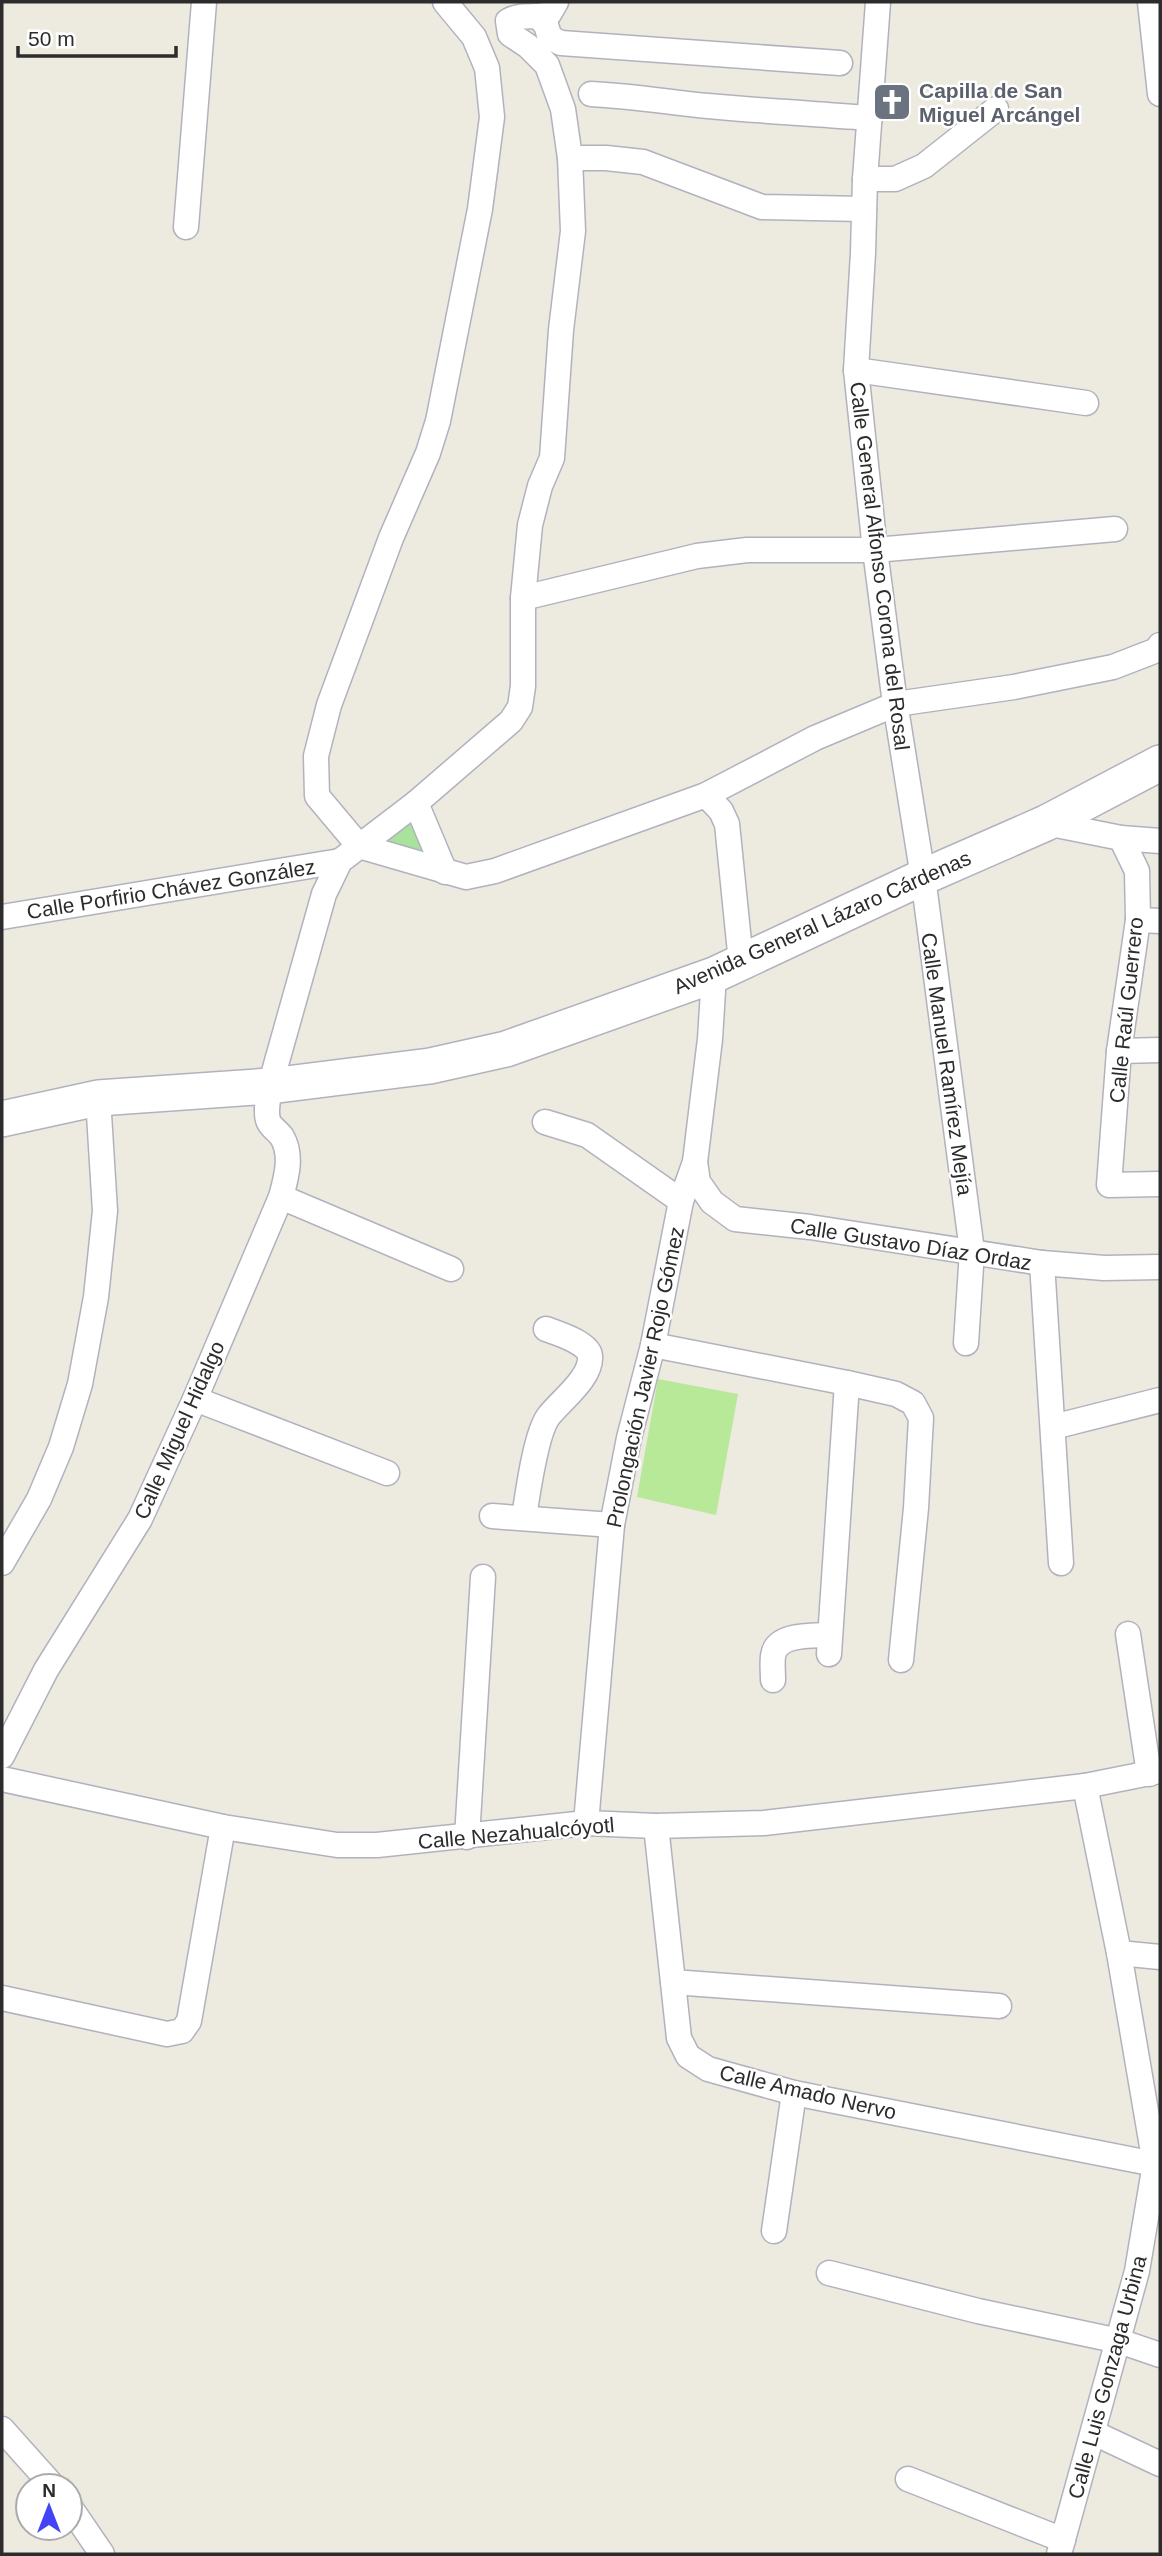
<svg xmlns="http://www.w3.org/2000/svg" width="1162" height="2556" font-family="Helvetica,sans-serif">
<rect width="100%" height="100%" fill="#edeadf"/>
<path fill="#a8e29d" d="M413,810L425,860L375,839Z"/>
<path fill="#b8e999" d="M658,1379L738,1394L716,1515L637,1497Z"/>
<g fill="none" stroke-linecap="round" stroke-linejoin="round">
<defs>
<g id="street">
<path d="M445,2L474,37L487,68L492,117L480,209L438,421L428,453L391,538L329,705L316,756L317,796L359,846L466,877L495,871L706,795L815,738L896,704L1014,687L1113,667L1157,650L1160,645"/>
<path d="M878,2L865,179L863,253L856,370L875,550L894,696L923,877L972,1251L966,1343"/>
<path d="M1150,2L1160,94"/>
<path d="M539,17L546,25L550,38L561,43L840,63"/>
<path d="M591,94C630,96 669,102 708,106C762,111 816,114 870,118"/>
<path d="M570,158H606L643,162L762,207L864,209"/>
<path d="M865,179H895L924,166L996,109"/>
<path d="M186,227L204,2"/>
<path d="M856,370L1086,403"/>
<path d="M523,598L697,556L747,550H875L1115,529"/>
<path d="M706,795L721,811L727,824L741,962"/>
<path d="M416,803L445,872"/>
<path d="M1046,823L1121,838L1160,841"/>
<path d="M1121,838L1137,871L1138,920L1119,1051L1109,1185L1160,1184"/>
<path d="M2,917L340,861"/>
<path d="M1138,920L1160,921"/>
<path d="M1119,1051L1160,1050"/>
<path d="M545,1122L587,1135L681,1201"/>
<path d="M695,1162L698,1182L712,1202L735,1219L810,1227L1042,1263L1104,1268L1160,1267"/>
<path d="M281,1197L451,1269"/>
<path d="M1042,1263L1061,1563"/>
<path d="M653,1345L847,1383L896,1394L913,1403L921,1418L916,1508L901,1660"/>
<path d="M195,1399L387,1473"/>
<path d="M1053,1427L1160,1400"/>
<path d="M492,1516L612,1525"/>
<path d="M524,1517C528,1493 535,1436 548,1417C560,1401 592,1378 590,1356C589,1343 557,1333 546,1329"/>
<path d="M2,1563L39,1499L61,1447L80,1384L96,1297L105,1211L98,1098"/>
<path d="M1128,1634L1149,1774"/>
<path d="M829,1654L847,1383"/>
<path d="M773,1680C773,1672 772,1663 773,1656C776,1633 812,1636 829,1635"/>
<path d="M2,1756L46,1670L140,1519L195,1399L281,1197C286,1178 293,1156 282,1137C278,1131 270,1127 268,1120C265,1110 269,1096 270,1086L324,894L340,861L416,803L511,721L520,707L523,686V598L530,525L540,486L552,458L561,330L573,231L570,158L563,109L547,65L528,46L510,34L508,21C521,13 534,19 549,14L556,2"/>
<path d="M2,1779L223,1827L337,1845H377L586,1823L656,1826L764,1823L1085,1786L1160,1771"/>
<path d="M586,1823L612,1525L629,1438L653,1345L681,1201L695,1162L710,1039L714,975"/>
<path d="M656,1826L679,2038L688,2056L708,2069L794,2093L1160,2165"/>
<path d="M467,1837L483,1577"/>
<path d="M1119,1953L1160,1957"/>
<path d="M673,1982L999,2006"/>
<path d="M2,1998L167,2034L182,2031L189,2021L223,1827"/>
<path d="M774,2231L794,2093"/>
<path d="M829,2273L978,2311L1119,2341L1160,2355"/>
<path d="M2,2429L53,2486"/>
<path d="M1094,2433L1160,2464"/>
<path d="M908,2479L1063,2540"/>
<path d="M70,2507L102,2554"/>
<path d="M1059,2554L1137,2271L1155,2164L1119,1953L1085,1786"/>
</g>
<path id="secondary" d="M2,1119L98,1098L270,1086L430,1066L506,1049L714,975L923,877L1046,823L1160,763"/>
</defs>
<use href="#street" stroke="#b2b2bf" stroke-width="27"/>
<use href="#secondary" stroke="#b2b2bf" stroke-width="38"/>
<use href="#street" stroke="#fff" stroke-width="24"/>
<use href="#secondary" stroke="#fff" stroke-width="35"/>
</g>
<defs>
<symbol id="church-square" viewBox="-11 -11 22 22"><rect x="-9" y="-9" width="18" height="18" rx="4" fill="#6b7280" stroke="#fff"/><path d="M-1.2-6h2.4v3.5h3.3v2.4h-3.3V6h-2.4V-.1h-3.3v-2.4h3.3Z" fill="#fff"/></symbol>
</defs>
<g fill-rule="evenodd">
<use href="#church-square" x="870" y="80" width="44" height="44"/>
</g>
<g text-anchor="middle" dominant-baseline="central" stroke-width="5" stroke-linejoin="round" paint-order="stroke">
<g font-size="21" font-weight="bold" fill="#5b616d" stroke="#fff" text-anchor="start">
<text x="919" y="90">Capilla de San<tspan x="919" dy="24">Miguel Arcángel</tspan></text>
</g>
<g font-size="21" fill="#2c2c2c" stroke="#fff">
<text transform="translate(880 566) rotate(83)">Calle General Alfonso Corona del Rosal</text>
<text transform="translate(171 889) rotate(-9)">Calle Porfirio Chávez González</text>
<text transform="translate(822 922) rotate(-24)">Avenida General Lázaro Cárdenas</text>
<text transform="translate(1126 1010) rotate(-84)">Calle Raúl Guerrero</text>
<text transform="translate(947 1064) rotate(82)">Calle Manuel Ramírez Mejía</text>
<text transform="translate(911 1244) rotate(9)">Calle Gustavo Díaz Ordaz</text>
<text transform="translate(645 1377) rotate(-78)">Prolongación Javier Rojo Gómez</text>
<text transform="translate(179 1430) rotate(-66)">Calle Miguel Hidalgo</text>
<text transform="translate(516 1833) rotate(-5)">Calle Nezahualcóyotl</text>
<text transform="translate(808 2092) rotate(13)">Calle Amado Nervo</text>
<text transform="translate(1107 2377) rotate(-75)">Calle Luis Gonzaga Urbina</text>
</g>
</g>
<rect width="1162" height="2556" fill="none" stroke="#2c2c2c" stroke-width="7"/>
<g transform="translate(49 2507)"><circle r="33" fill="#ffffff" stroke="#ababab" stroke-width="2"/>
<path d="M0-5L12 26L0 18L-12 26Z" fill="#4344f6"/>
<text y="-10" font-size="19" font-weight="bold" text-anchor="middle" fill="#2c2c2c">N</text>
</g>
<path d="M18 46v10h158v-10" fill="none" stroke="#2c2c2c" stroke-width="3.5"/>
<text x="28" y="46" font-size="21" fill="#2c2c2c" stroke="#ffffff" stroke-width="5" paint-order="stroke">50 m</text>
</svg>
